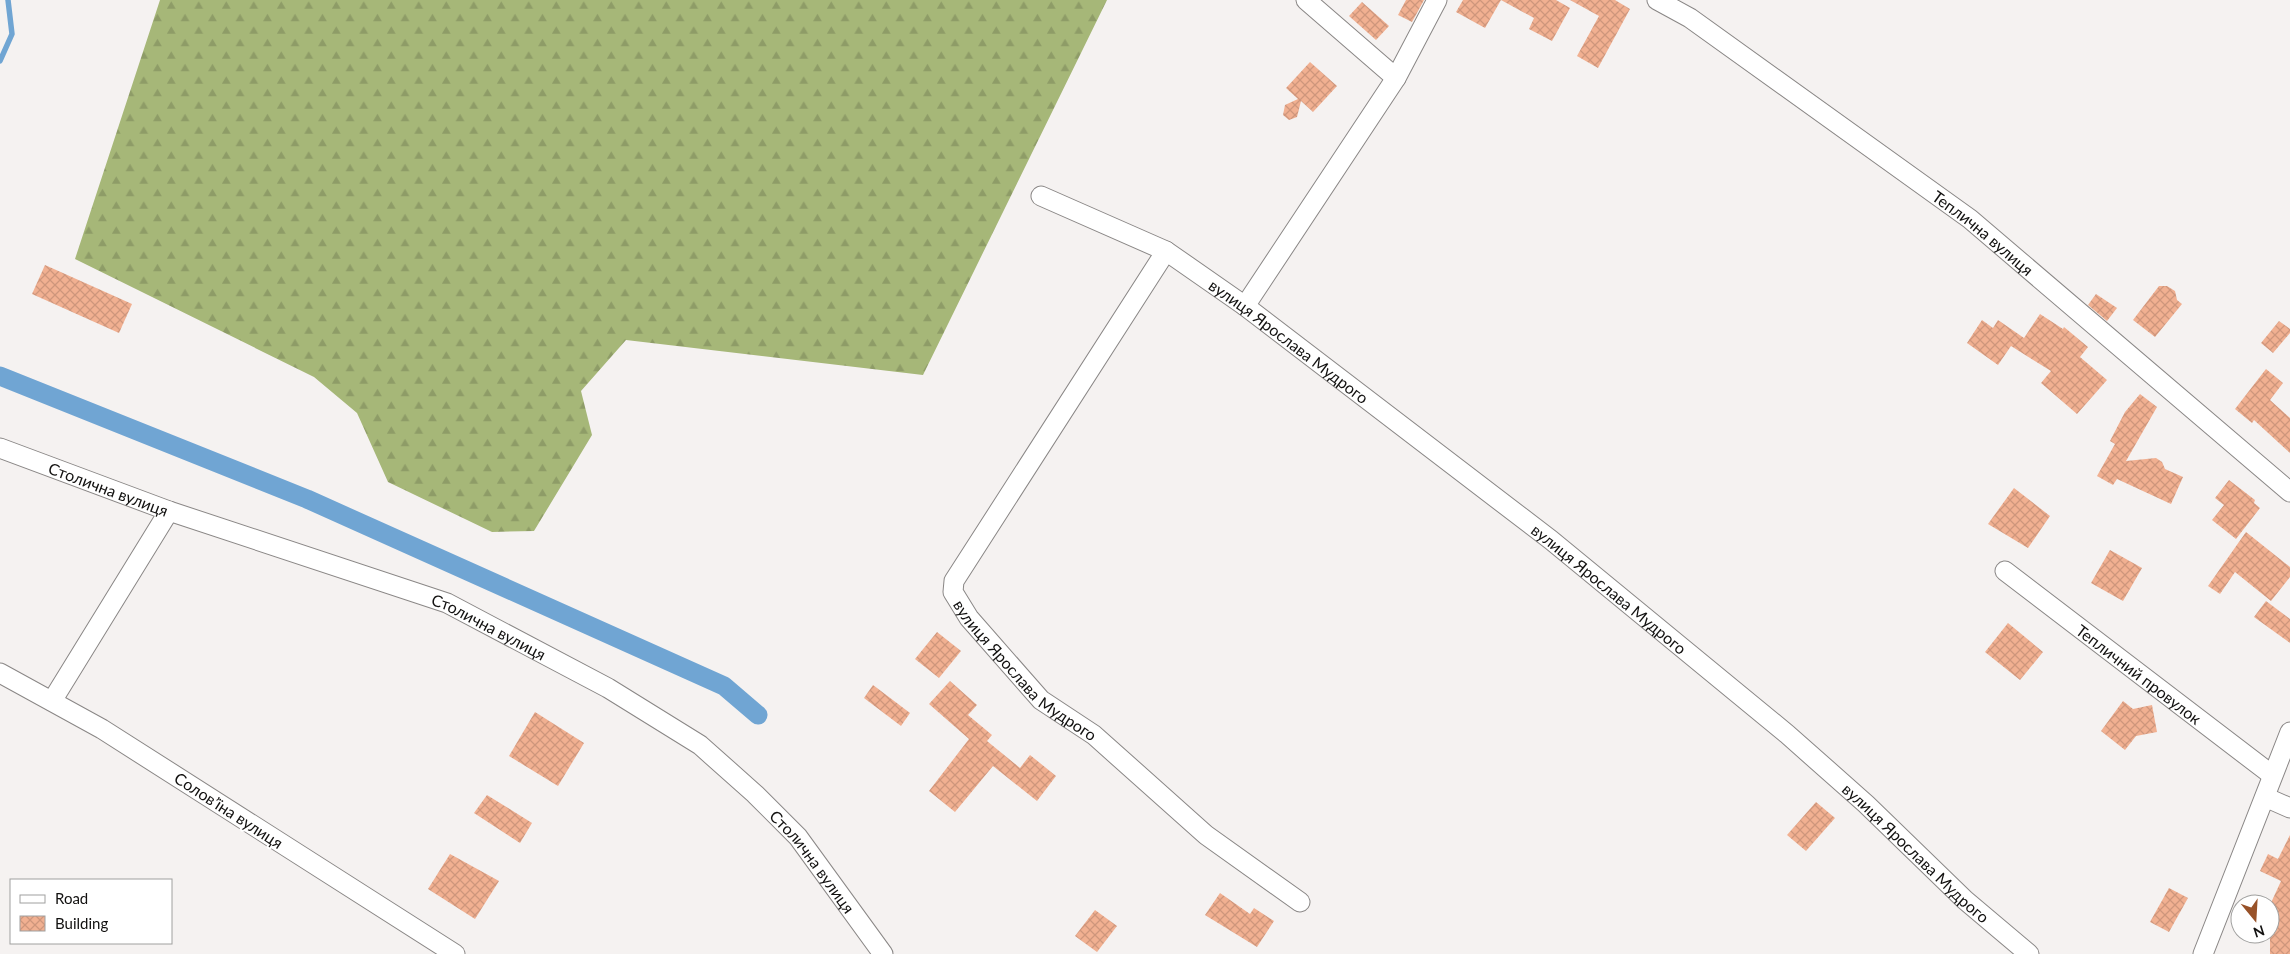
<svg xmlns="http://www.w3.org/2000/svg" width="2290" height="954" font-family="Lato,sans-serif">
<defs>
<pattern id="forest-firs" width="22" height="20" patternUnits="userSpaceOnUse" patternTransform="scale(1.25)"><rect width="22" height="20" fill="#a6b778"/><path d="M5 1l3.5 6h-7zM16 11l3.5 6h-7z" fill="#8e9c67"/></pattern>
<pattern id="building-cross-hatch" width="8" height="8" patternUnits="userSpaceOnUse" patternTransform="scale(1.25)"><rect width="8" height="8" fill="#f1b091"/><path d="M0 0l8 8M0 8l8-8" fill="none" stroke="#ce967c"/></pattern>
</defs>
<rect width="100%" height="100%" fill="#f5f2f1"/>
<path fill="url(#forest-firs)" d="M160,0H1107L923,375L626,340L581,391L592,435L534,531L492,532L388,482L357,413L314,377L75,259Z"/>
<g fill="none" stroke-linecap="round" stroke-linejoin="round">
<path stroke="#70a5d3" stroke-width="5.5" d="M0,61L12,34L8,0"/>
<path stroke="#70a5d3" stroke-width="19" d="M0,376L307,499L724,686L758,715"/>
</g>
<g fill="url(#building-cross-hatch)">
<path d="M1406,0H1424L1412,22L1398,15Z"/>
<path d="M1463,0H1556L1570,8L1552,41L1529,29L1534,18L1501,0L1485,28L1456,12Z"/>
<path d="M1570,0H1615L1630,9L1598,68L1577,56L1599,16Z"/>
<path d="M1362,2L1389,26L1376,40L1349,16Z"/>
<path d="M1310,62L1337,86L1313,112L1301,101L1297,117L1289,120L1283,115L1285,105L1298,99L1286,88Z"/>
<path d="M45,265L132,304L119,333L32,294Z"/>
<path d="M2159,286H2167L2175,291L2177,300L2182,304L2155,337L2133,320Z"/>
<path d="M2096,294L2117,308L2107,321L2088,305Z"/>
<path d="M2040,314L2063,329L2064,327L2088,347L2080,357L2107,380L2077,414L2041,383L2051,371L2011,346L1998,365L1967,343L1982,320L1993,328L1998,320L2024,338Z"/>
<path d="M2279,321L2290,329V333L2273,353L2261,343Z"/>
<path d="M2266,369L2283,383L2270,400L2290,418V453L2254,420L2252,423L2235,409Z"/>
<path d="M2140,394L2157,407L2126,461L2156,458L2162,462L2165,469L2183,477L2171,504L2117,479L2113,485L2097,476L2115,444L2110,441L2125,412Z"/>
<path d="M2229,480L2255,500L2254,503L2260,508L2236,539L2212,520L2224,505L2215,498Z"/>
<path d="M2014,488L2050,516L2028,548L1988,524Z"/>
<path d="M2246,532L2290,567V577L2271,601L2235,572L2220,594L2208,586Z"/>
<path d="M2110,550L2142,568L2123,601L2091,583Z"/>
<path d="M2266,601L2290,619V643L2254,617Z"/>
<path d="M2008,623L2043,652L2020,680L1985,652Z"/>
<path d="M937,632L961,651L939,678L915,659Z"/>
<path d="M950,681L977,705L968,715L992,735L987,741L1020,768L1030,755L1056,776L1037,801L993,766L955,812L929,791L969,739L929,704Z"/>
<path d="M873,685L910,713L901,726L864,698Z"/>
<path d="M2123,701L2133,709L2152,705L2157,732L2136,736L2125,750L2101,731Z"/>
<path d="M535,712L584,743L558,786L509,756Z"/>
<path d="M487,795L532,823L520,843L474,813Z"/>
<path d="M1816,802L1835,818L1806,851L1787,835Z"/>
<path d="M2290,835V954H2270V905L2281,881L2260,871L2268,854L2278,859Z"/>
<path d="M450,854L499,881L475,919L428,889Z"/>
<path d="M2169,888L2188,898L2169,932L2150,922Z"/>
<path d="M1220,893L1250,914L1254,908L1274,921L1257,947L1205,915Z"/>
<path d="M1095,910L1117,926L1097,952L1075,936Z"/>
</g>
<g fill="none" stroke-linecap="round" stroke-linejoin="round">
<defs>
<g id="minor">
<path d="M1306,0L1396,78"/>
<path id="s1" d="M1657,0L1690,18L1970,219L2290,492"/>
<path id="s2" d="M1041,196L1166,251L1245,306L1551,540L1787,734L1866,804L1965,900L2029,954"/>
<path id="s3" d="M1166,251L954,581L953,592L969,618L1041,700L1094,735L1206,835L1300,902"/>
<path d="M1245,306L1396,78L1437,0"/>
<path id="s4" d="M0,448L169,511L447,603L608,688L700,745L755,794L798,837L883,954"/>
<path id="s5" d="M2005,571L2272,775"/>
<path d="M0,673L102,729L455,954"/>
<path d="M52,701L169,511"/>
<path d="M2265,797L2290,808"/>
<path d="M2203,954L2290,732"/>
</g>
</defs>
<use href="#minor" stroke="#8a8786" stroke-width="21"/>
<use href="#minor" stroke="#fff" stroke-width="19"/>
</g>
<g text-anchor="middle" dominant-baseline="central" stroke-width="4" stroke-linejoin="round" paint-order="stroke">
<g font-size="16" fill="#121110" stroke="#fff">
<text stroke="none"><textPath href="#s1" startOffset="401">Теплична вулиця</textPath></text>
<text stroke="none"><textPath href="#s2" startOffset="289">вулиця Ярослава Мудрого</textPath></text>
<text stroke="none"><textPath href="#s4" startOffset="116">Столична вулиця</textPath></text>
<text stroke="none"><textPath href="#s2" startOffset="694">вулиця Ярослава Мудрого</textPath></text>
<text stroke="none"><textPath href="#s4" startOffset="521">Столична вулиця</textPath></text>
<text stroke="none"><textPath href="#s3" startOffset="511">вулиця Ярослава Мудрого</textPath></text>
<text stroke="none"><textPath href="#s5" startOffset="169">Тепличний провулок</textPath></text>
<text transform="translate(229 810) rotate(33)">Соловʼїна вулиця</text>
<text stroke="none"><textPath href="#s2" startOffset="1099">вулиця Ярослава Мудрого</textPath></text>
<text stroke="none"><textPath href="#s4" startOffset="926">Столична вулиця</textPath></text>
</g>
</g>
<rect x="10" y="879" width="162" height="65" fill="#ffffff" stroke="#a0a09f"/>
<rect x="20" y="895" width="25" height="8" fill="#ffffff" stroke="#a0a09f"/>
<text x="55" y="904" font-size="15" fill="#121110">Road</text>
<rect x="20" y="916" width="25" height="15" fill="url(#building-cross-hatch)" stroke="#a0a09f"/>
<text x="55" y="929" font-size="15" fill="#121110">Building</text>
<g transform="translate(2255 919) rotate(162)"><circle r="24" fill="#ffffff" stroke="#a0a09f"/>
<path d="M0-4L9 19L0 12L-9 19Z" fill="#985229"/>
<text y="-8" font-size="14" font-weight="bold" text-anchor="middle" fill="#121110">N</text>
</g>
</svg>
